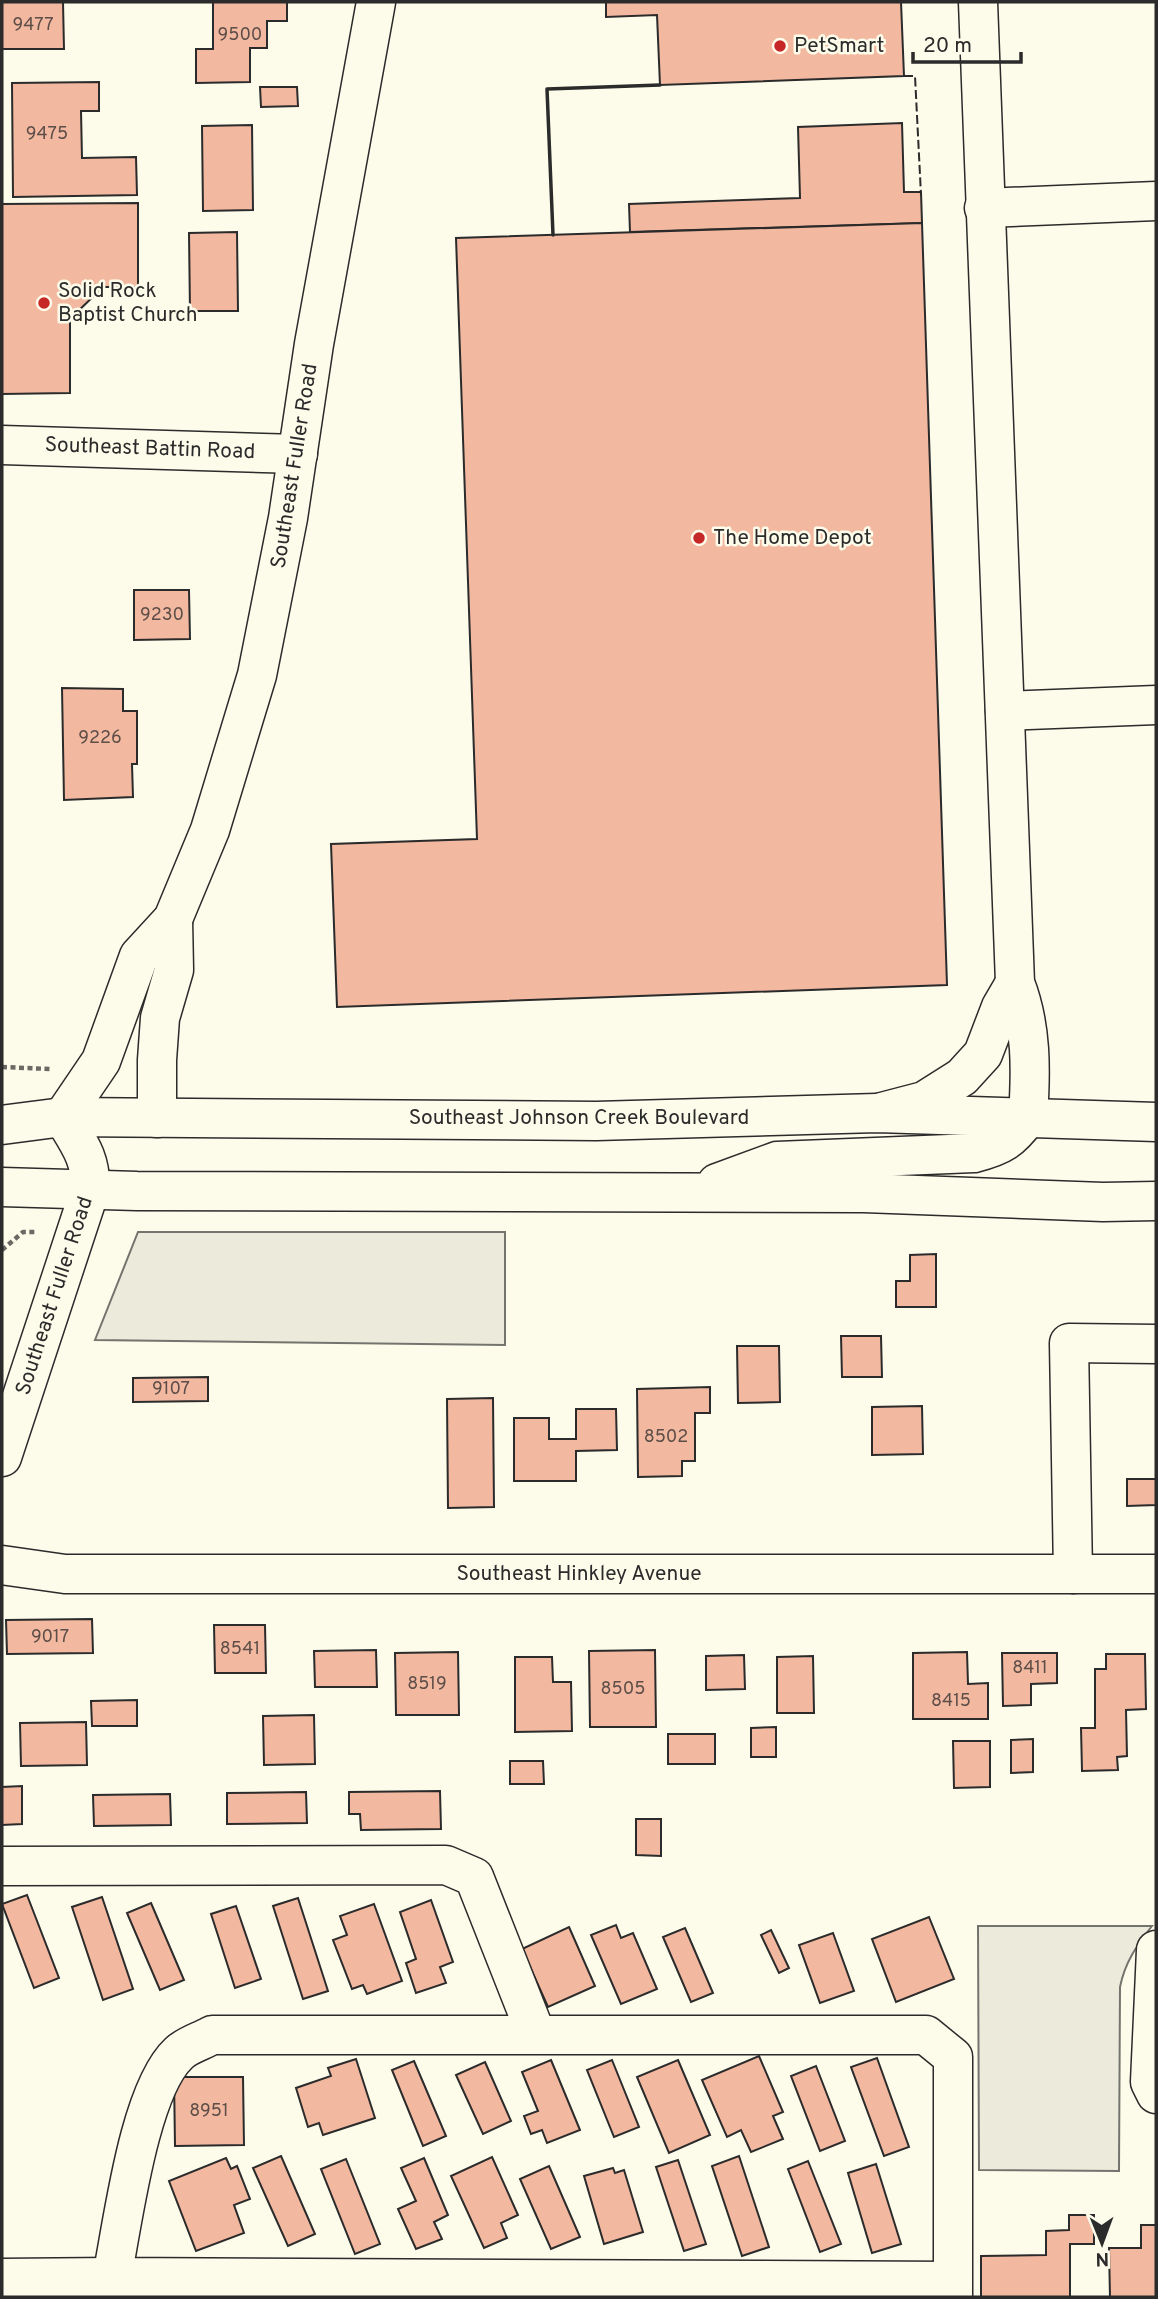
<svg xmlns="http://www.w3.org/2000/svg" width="1158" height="2299" font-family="Overpass,sans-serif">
<rect width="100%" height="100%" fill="#fdfbea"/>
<g fill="#ecebdb" stroke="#74746e" stroke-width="2">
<path d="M138,1232H505V1345L95,1340Z"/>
<path d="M978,1926H1152C1137,1945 1125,1962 1120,1987L1119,2171L979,2170Z"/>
</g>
<g fill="#f2b8a0" stroke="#2b2b2b" stroke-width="2">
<path d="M2,2H63L64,49H2Z"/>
<path d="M213,2H287V21H267V48H250V82L196,83V49H213Z"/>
<path d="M606,2H901L904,76L660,85L657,15L606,17Z"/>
<path d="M99,82V111H81L82,158L136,157L137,195L13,197L12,83Z"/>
<path d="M260,87H297L298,106L261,107Z"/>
<path d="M902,123L904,192H921L922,223L630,232L629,204L800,198L798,127Z"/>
<path d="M252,125L253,210L203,211L202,126Z"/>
<path d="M138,203V287H103L70,319V393L2,394V204Z"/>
<path d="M922,223L947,985L337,1007L331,844L477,839L456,238Z"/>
<path d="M237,232L238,311H190L189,233Z"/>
<path d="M134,590H189L190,639L134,640Z"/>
<path d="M62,688L123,689V711H137V764H132L133,797L64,800Z"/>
<path d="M936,1254V1307H896V1281H910V1255Z"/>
<path d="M841,1336H881L882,1377H842Z"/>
<path d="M737,1346H779L780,1402L738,1403Z"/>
<path d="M208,1377V1401L133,1402V1378Z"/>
<path d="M710,1387V1413H695V1461H682V1476L638,1477L637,1389Z"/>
<path d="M493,1398L494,1507L448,1508L447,1399Z"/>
<path d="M922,1406L923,1454L872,1455V1407Z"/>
<path d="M576,1409H616L617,1450L576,1451V1481H514V1418H549V1439H576Z"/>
<path d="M1127,1479H1156V1505L1127,1506Z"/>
<path d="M92,1619L93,1653L7,1654L6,1620Z"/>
<path d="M214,1625H265L266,1673H215Z"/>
<path d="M376,1650L377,1687H315L314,1651Z"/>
<path d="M655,1650L656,1727H590L589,1651Z"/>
<path d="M458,1652L459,1715H396L395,1653Z"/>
<path d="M967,1652L968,1684L988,1683V1719H913V1653Z"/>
<path d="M1002,1653H1057V1683L1031,1684V1705L1003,1706Z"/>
<path d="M1106,1654H1145L1146,1709L1126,1710L1127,1756L1117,1757L1118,1770L1082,1771L1081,1728H1095V1669H1106Z"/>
<path d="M744,1655L745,1689L706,1690V1656Z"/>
<path d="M813,1656L814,1713H777V1657Z"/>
<path d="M515,1657H552L553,1682H571L572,1731L515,1732Z"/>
<path d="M137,1700V1726H92L91,1701Z"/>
<path d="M314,1715L315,1764L264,1765L263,1716Z"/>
<path d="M86,1722L87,1765L21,1766L20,1723Z"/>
<path d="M776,1727V1757H751V1728Z"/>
<rect x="668" y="1734" width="47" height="30"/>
<path d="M1033,1739V1772L1011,1773V1740Z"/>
<path d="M953,1741H990V1787L954,1788Z"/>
<path d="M510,1761H543L544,1784H510Z"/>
<path d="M22,1786V1824L2,1825V1787Z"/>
<path d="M440,1791L441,1829L361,1830L360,1814H349V1792Z"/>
<path d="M306,1792L307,1823L227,1824V1793Z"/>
<path d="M170,1794L171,1825L94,1826L93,1795Z"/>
<path d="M636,1819H661V1856L636,1855Z"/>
<path d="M27,1895L59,1978L34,1988L2,1904Z"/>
<path d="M102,1897L133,1989L103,2000L72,1907Z"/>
<path d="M298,1898L328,1991L303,1999L273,1906Z"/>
<path d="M431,1900L453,1962L440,1967L446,1983L416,1993L406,1963L416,1959L400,1912Z"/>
<path d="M151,1903L184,1980L160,1990L127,1913Z"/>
<path d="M374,1904L402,1981L367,1994L363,1985L352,1989L333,1940L347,1935L340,1916Z"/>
<path d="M236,1906L261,1979L235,1988L211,1914Z"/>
<path d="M929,1917L954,1979L896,2002L872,1939Z"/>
<path d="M616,1925L621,1938L633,1933L657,1989L621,2004L591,1935Z"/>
<path d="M569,1927L595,1986L548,2007L522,1949Z"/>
<path d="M685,1928L713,1993L691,2002L663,1937Z"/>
<path d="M771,1930L789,1968L779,1973L761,1935Z"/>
<path d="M833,1933L854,1991L820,2003L799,1945Z"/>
<path d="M759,2056L783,2112L773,2116L783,2139L751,2152L741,2130L727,2137L702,2080Z"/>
<path d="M877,2058L909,2147L884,2156L851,2067Z"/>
<path d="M356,2059L375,2118L323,2135L319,2123L308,2127L296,2088L331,2076L328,2068Z"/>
<path d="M551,2060L580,2130L547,2143L542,2130L531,2134L524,2116L538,2111L522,2072Z"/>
<path d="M612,2060L639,2127L614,2137L587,2070Z"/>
<path d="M678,2060L710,2135L669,2153L637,2077Z"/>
<path d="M414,2061L446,2136L423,2146L392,2070Z"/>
<path d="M485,2062L511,2121L483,2134L456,2075Z"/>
<path d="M816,2066L845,2141L820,2151L791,2076Z"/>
<path d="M174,2077H243L244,2145L175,2146Z"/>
<path d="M281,2156L315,2234L288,2246L253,2168Z"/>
<path d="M739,2156L769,2247L742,2256L712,2166Z"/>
<path d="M492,2157L518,2215L501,2223L507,2238L484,2248L451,2176Z"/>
<path d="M226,2158L231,2169L237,2166L250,2199L234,2205L244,2233L196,2251L169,2181Z"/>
<path d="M424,2158L448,2215L434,2222L442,2239L416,2249L398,2209L416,2201L401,2168Z"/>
<path d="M346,2159L380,2244L355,2254L321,2169Z"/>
<path d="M678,2160L706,2244L684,2251L656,2167Z"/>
<path d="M808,2161L841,2244L820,2252L788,2169Z"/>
<path d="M876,2164L901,2244L872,2253L848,2173Z"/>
<path d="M549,2166L580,2237L551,2249L520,2179Z"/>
<path d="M613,2168L615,2173L624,2170L643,2232L604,2244L584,2176Z"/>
<path d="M1069,2215H1094V2244H1070V2297H981V2256L1046,2255V2231L1069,2230Z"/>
<path d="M1141,2225H1156V2297H1110L1109,2248H1141Z"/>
</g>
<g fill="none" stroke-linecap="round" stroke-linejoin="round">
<defs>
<g id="minor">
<path d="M978,2L1015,983C1032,1026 1031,1071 1028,1117"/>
<path d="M984,208L1156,201"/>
<path d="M2,445L298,454"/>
<path d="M1005,711L1156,705"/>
<path d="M882,1112L924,1101L962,1077L983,1054L1001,1007L1015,983"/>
<path d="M157,1118V1060L160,1018L174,970L173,919"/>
<path d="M2,1457L90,1190C92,1159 78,1142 63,1117L101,1061L139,956L173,919L210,830L257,675L288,518L314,344L376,2"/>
<path d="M2,1565L65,1574H1156"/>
<path d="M1073,1574L1069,1343L1156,1344"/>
<path d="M2,1866L446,1865L474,1877L536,2034"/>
<path d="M1156,1950L1150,2082L1156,2094"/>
<path d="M2,2278L112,2277"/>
<path d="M953,2297V2057L926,2035H212C202,2041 187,2045 179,2053C139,2090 123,2222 112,2277L953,2281"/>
</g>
<g id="major">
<path d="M2,1125L63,1117L596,1121L877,1113L1156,1122"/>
<path d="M717,1183L777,1161L974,1153C1002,1146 1011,1140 1028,1117"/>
<path d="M2,1187L137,1191L864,1193L1103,1202L1156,1201"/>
</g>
</defs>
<use href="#minor" stroke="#2b2b2b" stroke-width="41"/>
<use href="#major" stroke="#2b2b2b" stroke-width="41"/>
<g stroke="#6a6964" stroke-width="4.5" stroke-dasharray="5 3.5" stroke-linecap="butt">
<path d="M2,1067L50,1069"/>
<path d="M2,1250L23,1232H36"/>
</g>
<use href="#minor" stroke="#fdfbea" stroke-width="38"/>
<use href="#major" stroke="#fdfbea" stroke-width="38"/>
<path stroke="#2b2b2b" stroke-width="2" stroke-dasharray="9 3.5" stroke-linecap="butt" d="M904,76H915L921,195"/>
<path stroke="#2b2b2b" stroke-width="3.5" d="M553,235L547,89L660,85"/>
</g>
<g fill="#c62828" stroke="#fdfbea" stroke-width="2.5">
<circle cx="780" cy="46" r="7"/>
<circle cx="44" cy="303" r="7"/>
<circle cx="699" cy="538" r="7"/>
</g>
<g text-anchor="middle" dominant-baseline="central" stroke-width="5" stroke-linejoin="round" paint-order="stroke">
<g font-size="18" fill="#5d4e48">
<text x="33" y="25">9477</text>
<text x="240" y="35">9500</text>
<text x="47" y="134">9475</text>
<text x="162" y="615">9230</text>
<text x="100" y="738">9226</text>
<text x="171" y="1389">9107</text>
<text x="666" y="1437">8502</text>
<text x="50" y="1637">9017</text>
<text x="240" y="1649">8541</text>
<text x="1030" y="1668">8411</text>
<text x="427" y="1684">8519</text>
<text x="623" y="1689">8505</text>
<text x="951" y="1701">8415</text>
<text x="209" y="2111">8951</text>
</g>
<g font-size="21" fill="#2b2b2b" stroke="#fdfbea" text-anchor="start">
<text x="794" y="46">PetSmart</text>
<text x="58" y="291">Solid Rock<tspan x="58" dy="24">Baptist Church</tspan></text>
<text x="713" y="538">The Home Depot</text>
</g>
<g font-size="21" fill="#2b2b2b" stroke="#fdfbea">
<text transform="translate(150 449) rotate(2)">Southeast Battin Road</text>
<text transform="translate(295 466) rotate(-81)">Southeast Fuller Road</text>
<text x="579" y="1118">Southeast Johnson Creek Boulevard</text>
<text transform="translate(55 1296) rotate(-72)">Southeast Fuller Road</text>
<text x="579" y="1574">Southeast Hinkley Avenue</text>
</g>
</g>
<rect width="1158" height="2299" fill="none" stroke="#2b2b2b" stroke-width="7"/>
<g transform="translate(1102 2243) rotate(179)" stroke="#fdfbea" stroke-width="5" paint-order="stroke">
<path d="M0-5L12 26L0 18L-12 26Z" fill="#2b2b2b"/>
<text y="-10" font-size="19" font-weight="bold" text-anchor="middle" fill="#2b2b2b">N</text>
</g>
<path d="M913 52v10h108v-10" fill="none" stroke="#2b2b2b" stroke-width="3.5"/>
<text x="923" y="52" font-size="21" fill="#2b2b2b" stroke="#fdfbea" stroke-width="5" paint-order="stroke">20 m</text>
</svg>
